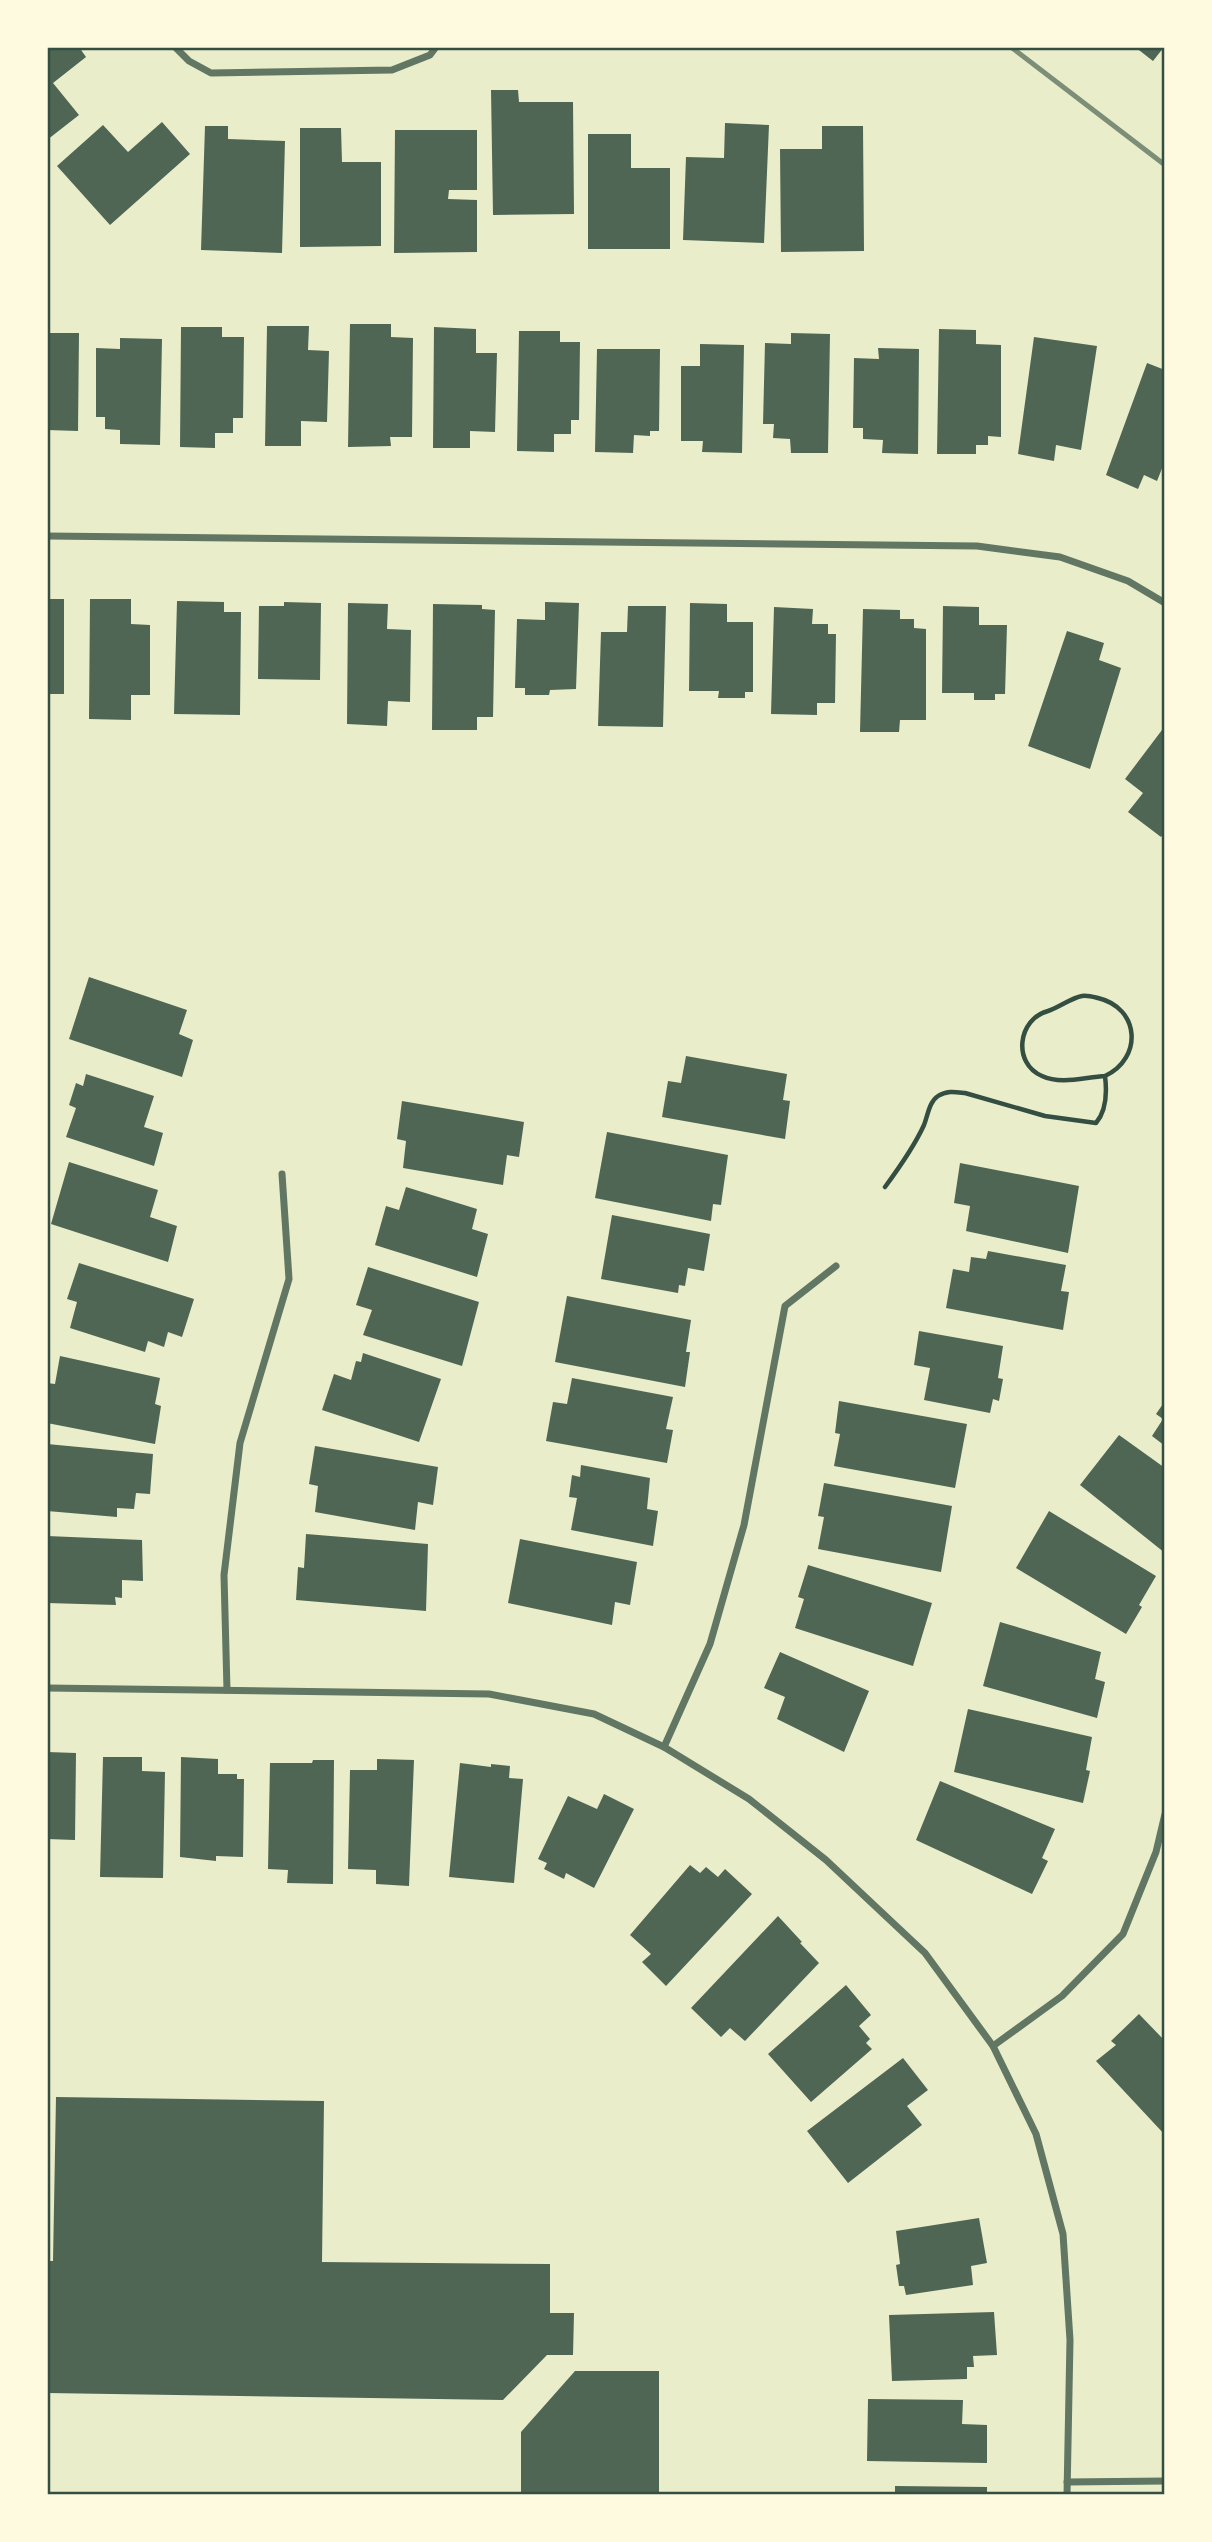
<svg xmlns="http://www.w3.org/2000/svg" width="1212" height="2542" font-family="Commissioner,sans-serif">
<rect width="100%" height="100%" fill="#e9edc9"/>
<g fill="#4f6655">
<path d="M47,47H79L86,57L53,83L79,115L47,140Z"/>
<path d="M1135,47H1164L1153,61Z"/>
<path d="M491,90H518L519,102H573L574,214L493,215Z"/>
<path d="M162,122L190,154L110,225L57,166L103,125L128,152Z"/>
<path d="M725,123L769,125L764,243L683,240L686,157L724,158Z"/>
<path d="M205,126H228V139L285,141L282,253L201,250Z"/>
<path d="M822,126H863L864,251L781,252L780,149H822Z"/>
<path d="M300,128H341L342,162H381V246L300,247Z"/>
<path d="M395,130H477V190H449L448,199L477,200V252L394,253Z"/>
<path d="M588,134H631V168H670V249H588Z"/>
<path d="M350,324H391V337L413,338L412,437H390L391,446L348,447Z"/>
<path d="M267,326H309L308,350L329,351L327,422L301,421V446H265Z"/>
<path d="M181,327H222V337H244L243,418H233V433H215V448L180,447Z"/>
<path d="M434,327L476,329V353H497L495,432L470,431V448H433Z"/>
<path d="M939,329L976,330V344L1001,345V437L988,436V445H976V454H937Z"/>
<path d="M519,331H560V342H580L579,420H571V434H554V452L517,451Z"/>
<path d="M47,333H79L78,431L47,430Z"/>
<path d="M791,333L830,334L828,453H791L790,439L773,438L774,424H763L765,343L791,344Z"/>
<path d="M1034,337L1097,346L1081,450L1056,445L1054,461L1018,454Z"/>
<path d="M120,338L162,339L160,445L120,444V430L105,429V417H96V348L120,349Z"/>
<path d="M700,344L744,345L742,453L702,452L703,441H681V366H700Z"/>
<path d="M878,348L919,349L918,454L882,453L883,440L863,439V428H853L854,358L879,359Z"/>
<path d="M597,349H660L659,431H650V436L634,435L633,453L595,452Z"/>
<path d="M1147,363L1165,370V466H1163L1157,481L1144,475L1138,489L1106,475Z"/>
<rect x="47" y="599" width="17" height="95"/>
<path d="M90,599H131V624L150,625V695H131V720L89,719Z"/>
<path d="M177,601L224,602V612H241L240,715L174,714Z"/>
<path d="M284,602L321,603L320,680L258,679L259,606H284Z"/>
<path d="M545,602L579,603L576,689L550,690L549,695H525V688H515L517,619L545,620Z"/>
<path d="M348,603L388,604L387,629L411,630L410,702L388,701L387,726L347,724Z"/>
<path d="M690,603L727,604V622H753V692H745V698H718L719,691H689Z"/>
<path d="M433,604L482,605V609L495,610L493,717H477V730H432Z"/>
<path d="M628,606H666L663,727L598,726L601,632H627Z"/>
<path d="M943,606L979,607V625H1007L1005,694H995V700H974V693H942Z"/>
<path d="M774,607L813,609L812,624H828V634H836L835,703H817V715L771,714Z"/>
<path d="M863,609L900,610V619H914V628L926,629V720H900L899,732H860Z"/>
<path d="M1067,631L1104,643L1099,660L1121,668L1090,769L1028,746Z"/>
<path d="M1165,726V831L1161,837L1128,812L1143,793L1125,779Z"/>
<path d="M89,977L187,1010L179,1034L193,1040L182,1077L69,1039Z"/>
<path d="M686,1056L787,1074L783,1100L790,1101L785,1139L662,1117L668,1081L681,1083Z"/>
<path d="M86,1074L154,1096L144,1127L163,1133L154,1166L66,1137L76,1108L69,1105L76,1083L83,1086Z"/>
<path d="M402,1101L524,1122L519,1157L507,1155L503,1185L403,1168L406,1141L397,1139Z"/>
<path d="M607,1132L728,1155L721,1205L713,1204L711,1221L595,1198Z"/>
<path d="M69,1162L158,1190L150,1217L177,1226L168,1262L51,1224Z"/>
<path d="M960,1163L1079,1186L1068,1253L966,1231L970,1206L954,1203Z"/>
<path d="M406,1187L477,1209L472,1229L488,1234L477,1277L375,1245L386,1206L399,1210Z"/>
<path d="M612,1215L710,1234L704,1271L688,1268L685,1286L679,1285L678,1293L601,1279Z"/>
<path d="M988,1251L1066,1265L1061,1291L1069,1292L1063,1330L946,1308L953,1269L969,1272L971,1257L986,1259Z"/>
<path d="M79,1263L194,1299L182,1337L168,1332L164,1347L148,1341L145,1352L70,1328L77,1302L67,1299Z"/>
<path d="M368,1267L479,1302L462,1366L363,1335L372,1310L356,1305Z"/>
<path d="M567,1296L691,1320L686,1352H690L685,1387L555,1362Z"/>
<path d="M919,1331L1003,1346L998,1378L1003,1379L999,1401L993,1399L990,1413L924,1400L930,1368L914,1365Z"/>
<path d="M363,1353L441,1379L419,1442L322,1410L334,1374L351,1380L356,1361L361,1362Z"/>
<path d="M60,1356L160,1378L155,1404L161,1406L155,1444L47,1423V1383L55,1384Z"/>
<path d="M572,1378L673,1397L666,1429L673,1430L667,1463L546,1441L553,1402L567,1404Z"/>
<path d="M839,1401L967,1424L955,1488L834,1466L840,1434L835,1433Z"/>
<path d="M1165,1401V1446L1152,1436L1163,1419L1156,1414Z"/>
<path d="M1119,1435L1165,1468V1553L1080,1485Z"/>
<path d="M47,1444L153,1454L150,1494L136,1493L134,1509L117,1508V1517L47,1511Z"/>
<path d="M315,1446L438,1467L433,1505L418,1502L415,1530L315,1512L318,1486L309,1484Z"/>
<path d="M581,1465L650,1478L647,1509L658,1511L653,1546L571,1530L577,1498L569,1497L572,1475L580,1477Z"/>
<path d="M824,1483L952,1506L941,1572L818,1549L824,1517L818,1516Z"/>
<path d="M1049,1511L1156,1576L1139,1605L1142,1607L1126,1634L1016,1568Z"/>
<path d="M306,1534L428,1544L426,1611L296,1600L298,1567L304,1568Z"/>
<path d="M47,1536L142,1540L143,1581L122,1580V1598L115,1597L116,1605L47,1603Z"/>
<path d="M520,1539L637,1562L630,1605L615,1602L612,1625L508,1603Z"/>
<path d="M808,1565L932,1603L913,1666L795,1628L804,1599L798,1597Z"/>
<path d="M1000,1622L1101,1652L1095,1679L1105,1682L1097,1718L983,1686Z"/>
<path d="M780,1652L869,1691L844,1752L777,1719L785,1697L764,1688Z"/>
<path d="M968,1709L1092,1737L1086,1770L1090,1771L1083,1803L954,1772Z"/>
<path d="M47,1752L76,1753L75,1840L47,1839Z"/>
<path d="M103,1757H142V1771L165,1772L163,1878L100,1877Z"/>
<path d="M181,1757L218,1759V1774H237V1779H244L243,1857L216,1856V1861L180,1857Z"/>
<path d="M377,1759L414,1760L409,1886L376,1884V1870L348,1869L350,1770H377Z"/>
<path d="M313,1760H334L333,1884L287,1883L288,1870L268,1869L270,1763H312Z"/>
<path d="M460,1763L491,1767V1764L510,1766L509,1778L523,1779L514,1883L449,1877Z"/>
<path d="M940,1781L1055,1829L1042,1858L1048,1861L1032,1894L916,1840Z"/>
<path d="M604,1794L634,1809L594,1888L566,1873L564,1879L544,1869L547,1863L538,1859L568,1796L597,1809Z"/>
<path d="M690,1865L700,1873L706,1867L718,1877L725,1869L752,1894L666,1986L642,1962L651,1954L630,1935Z"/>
<path d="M778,1916L802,1942L800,1943L819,1963L745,2041L730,2028L721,2037L691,2008Z"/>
<path d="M846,1985L871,2015L859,2026L870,2039L866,2043L872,2049L811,2102L768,2054Z"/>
<path d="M1139,2014L1165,2041V2135L1096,2061L1116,2045L1111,2041Z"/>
<path d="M903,2058L928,2090L907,2106L922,2125L848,2183L807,2131Z"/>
<path d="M56,2097L324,2101L322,2262L550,2264V2313H574L573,2355H547L503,2400L47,2393V2261H53Z"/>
<path d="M979,2218L987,2263L971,2266L973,2285L906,2295L904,2286H899L896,2265L900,2264L896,2231Z"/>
<path d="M994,2312L997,2355L973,2356L974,2367H967V2379L892,2381L889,2315Z"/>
<path d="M575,2371H659V2495H521V2432Z"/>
<path d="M868,2399L963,2400L962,2424L987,2425V2463L867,2461Z"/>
<path d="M895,2486L987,2487V2495H895Z"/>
</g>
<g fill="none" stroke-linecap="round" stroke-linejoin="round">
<path stroke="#344e41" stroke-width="4.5" d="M885,1187C899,1168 914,1147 924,1125C928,1115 929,1102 938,1096C947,1090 956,1092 965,1093L1045,1116L1096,1123C1107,1110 1107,1092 1105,1076C1143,1058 1140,1008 1098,998C1094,997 1087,995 1082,996C1071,998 1060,1007 1048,1011C1018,1019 1012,1063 1042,1076C1061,1085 1085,1077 1105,1076"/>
<g stroke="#617663" stroke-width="7">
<path d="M175,47L189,61L211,73L392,70L430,55L436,47"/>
<path d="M47,536L977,546L1060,557L1128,581L1165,603"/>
<path d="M47,1688L489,1694L594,1714L664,1747L749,1799L826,1860L925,1953L993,2046L1036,2134L1063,2234L1070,2340L1067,2495"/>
<path d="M227,1690L224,1575L240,1443L289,1279L282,1174"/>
<path d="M664,1747L710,1644L744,1525L785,1306L836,1266"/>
<path d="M993,2046L1062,1996L1123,1934L1156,1852L1165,1814"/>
<path d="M1067,2482L1165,2481"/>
</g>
<path stroke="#7c8e77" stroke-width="5" d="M1011,47L1165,165"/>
</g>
<rect width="1212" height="2542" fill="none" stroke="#fefae0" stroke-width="98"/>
<rect x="49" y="49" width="1114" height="2444" fill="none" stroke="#344e41" stroke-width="2.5"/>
</svg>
